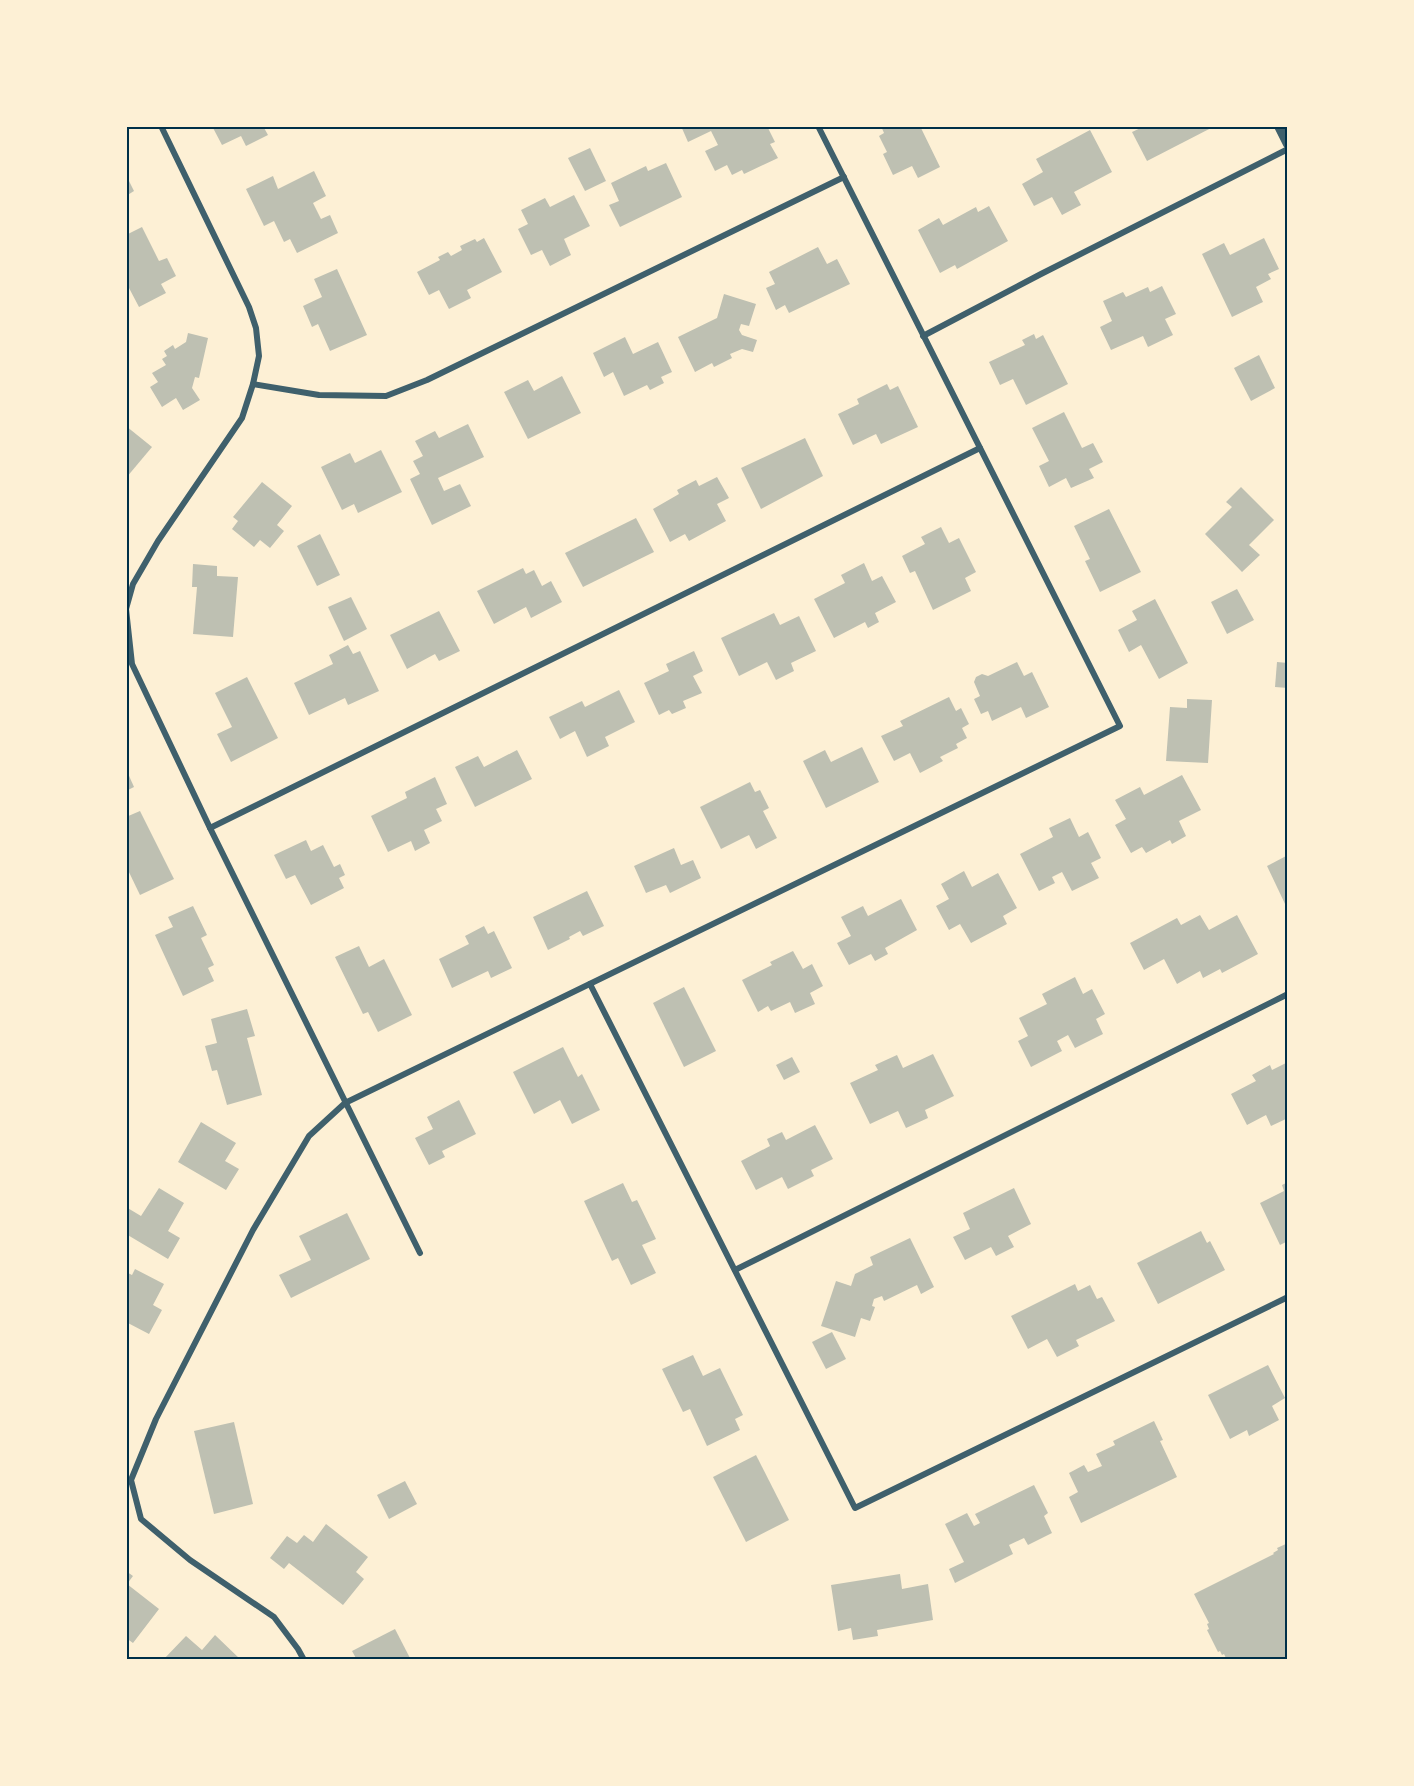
<svg xmlns="http://www.w3.org/2000/svg" width="1414" height="1786" font-family="Lato,sans-serif">
<rect width="100%" height="100%" fill="#fdf0d5"/>
<g fill="#bec0b2">
<path d="M212,126H263L268,135L246,146L241,136L222,145Z"/>
<path d="M681,126H767L775,142L770,144L778,158L744,174L742,170L732,175L727,165L715,171L705,151L718,145L711,131L688,142Z"/>
<path d="M881,126H920L940,167L918,178L912,166L893,175L883,154L887,152L879,136L884,133Z"/>
<path d="M1145,126H1215L1147,161L1132,132Z"/>
<path d="M1090,130L1112,172L1074,192L1081,205L1062,215L1052,197L1034,206L1022,184L1043,172L1036,159Z"/>
<path d="M590,148L606,181L585,191L568,158Z"/>
<path d="M666,163L682,197L620,227L609,205L619,201L611,183L646,166L648,171Z"/>
<path d="M314,171L326,196L313,203L321,219L330,215L338,233L297,253L290,239L284,242L274,221L264,226L246,189L273,176L278,189Z"/>
<path d="M126,175L134,191L126,196Z"/>
<path d="M574,195L590,226L564,239L571,255L550,266L542,250L531,255L518,229L528,224L521,210L545,198L550,207Z"/>
<path d="M989,206L1008,241L957,269L955,265L940,273L918,230L939,218L943,225L976,207L978,212Z"/>
<path d="M142,227L159,261L167,258L176,276L161,284L166,293L139,307L129,288L126,290V235Z"/>
<path d="M484,238L502,272L467,290L471,298L449,309L439,290L429,295L417,272L440,260L438,257L448,252L451,256L462,250L460,246L475,239L477,242Z"/>
<path d="M1264,238L1279,269L1268,274L1271,279L1256,287L1263,302L1232,317L1202,254L1224,243L1230,255Z"/>
<path d="M818,247L827,264L837,259L850,284L789,313L785,305L776,310L766,288L775,284L769,272Z"/>
<path d="M337,269L367,335L330,351L318,324L312,327L303,306L322,297L314,279Z"/>
<path d="M1162,286L1176,314L1165,319L1173,335L1148,347L1143,336L1111,350L1100,327L1112,321L1103,301L1123,292L1126,297L1148,287L1150,292Z"/>
<path d="M724,294L756,304L749,326L741,324L739,330L742,335L757,340L753,352L742,349L730,354L732,358L714,367L712,363L695,372L678,337L717,318Z"/>
<path d="M188,333L208,338L199,378L195,377L192,388L200,400L183,410L176,398L162,407L150,387L158,382L152,373L166,365L162,359L167,356L164,351L173,345L175,349L186,342Z"/>
<path d="M1034,334L1036,339L1043,335L1068,384L1026,405L1013,379L1000,385L989,362L1025,345L1022,340Z"/>
<path d="M625,337L633,354L658,342L672,372L661,377L664,383L650,390L647,385L624,396L613,372L604,377L593,353Z"/>
<path d="M1259,355L1275,388L1251,401L1234,368Z"/>
<path d="M562,376L581,413L528,439L504,392L528,380L534,391Z"/>
<path d="M887,384L890,390L898,386L918,427L881,444L876,434L853,445L838,414L859,404L857,399Z"/>
<path d="M1064,412L1082,448L1093,443L1103,462L1089,469L1094,478L1071,488L1066,478L1049,487L1039,466L1049,461L1032,428Z"/>
<path d="M468,424L484,457L438,478L444,491L460,484L471,506L432,525L410,479L420,474L413,461L423,456L415,441L435,431L439,438Z"/>
<path d="M126,426L152,447L126,478Z"/>
<path d="M805,438L823,476L761,509L741,468Z"/>
<path d="M381,450L402,492L358,513L354,504L342,510L321,467L350,453L355,463Z"/>
<path d="M717,477L729,498L717,504L726,521L689,541L685,534L670,542L653,509L679,494L677,490L696,480L699,486Z"/>
<path d="M262,482L292,506L277,525L284,531L270,548L260,540L254,547L232,529L238,521L233,517Z"/>
<path d="M1241,487L1274,520L1249,545L1260,555L1242,572L1205,534L1232,507L1226,502Z"/>
<path d="M1109,509L1141,572L1100,592L1085,561L1090,559L1074,526Z"/>
<path d="M636,518L654,552L583,587L565,553Z"/>
<path d="M941,527L949,543L959,538L976,572L965,578L971,591L933,610L915,571L910,573L902,556L925,544L921,537Z"/>
<path d="M320,534L340,575L317,586L297,546Z"/>
<path d="M864,563L872,581L882,576L896,602L875,613L879,622L868,628L865,622L834,638L814,599L845,583L841,575Z"/>
<path d="M193,564L217,566V576L238,577L233,637L193,634L197,587H192Z"/>
<path d="M523,568L526,574L534,570L542,586L551,581L562,602L531,618L526,607L494,624L477,591Z"/>
<path d="M1237,589L1254,620L1227,634L1211,602Z"/>
<path d="M351,597L367,629L344,641L328,607Z"/>
<path d="M1155,599L1188,663L1159,679L1141,645L1129,652L1118,630L1137,620L1132,611Z"/>
<path d="M439,611L460,651L439,661L435,654L407,669L390,635Z"/>
<path d="M774,613L780,625L799,616L816,651L791,663L794,671L776,680L767,662L739,676L721,638Z"/>
<path d="M348,645L353,654L360,651L379,691L348,705L345,698L309,715L294,683L333,664L329,655Z"/>
<path d="M694,651L703,671L693,676L702,693L683,701L686,708L672,714L669,710L659,715L644,683L669,671L666,664Z"/>
<path d="M1017,662L1024,676L1032,672L1049,707L1026,718L1021,707L992,721L988,711L981,714L974,699L980,696L974,682L976,677L982,674L988,676Z"/>
<path d="M1277,662L1288,663V688L1275,687Z"/>
<path d="M247,677L278,738L231,762L217,734L232,727L215,693Z"/>
<path d="M619,690L635,722L605,737L609,746L587,757L575,731L560,739L549,717L582,701L585,707Z"/>
<path d="M949,697L956,711L961,708L969,724L962,728L967,738L956,744L958,748L940,757L943,761L920,773L910,753L894,761L881,736L903,726L900,721Z"/>
<path d="M1187,699L1212,700L1208,763L1166,761L1170,707L1187,708Z"/>
<path d="M862,747L879,782L826,808L803,761L825,750L831,762Z"/>
<path d="M517,750L532,779L475,807L455,767L478,756L484,767Z"/>
<path d="M126,769L134,787L126,791Z"/>
<path d="M1182,775L1201,810L1179,821L1186,836L1172,844L1170,840L1146,853L1142,847L1131,853L1115,825L1126,819L1115,800L1140,787L1144,795Z"/>
<path d="M435,777L447,804L436,809L442,821L424,830L430,843L415,851L411,841L388,852L371,816L407,798L405,792Z"/>
<path d="M750,782L755,792L760,790L769,808L763,811L777,838L756,849L749,835L721,849L700,807Z"/>
<path d="M140,811L174,879L140,895L126,866V817Z"/>
<path d="M1070,818L1079,837L1088,832L1101,858L1091,863L1099,878L1072,891L1062,872L1052,877L1055,883L1039,891L1020,854L1053,837L1049,828Z"/>
<path d="M306,840L311,851L323,845L334,867L340,864L345,875L339,878L344,888L311,905L295,875L286,879L274,855Z"/>
<path d="M674,848L681,865L693,860L701,878L670,893L666,885L646,893L634,866Z"/>
<path d="M1288,855V905L1286,906L1267,866Z"/>
<path d="M964,871L972,887L998,873L1017,908L1003,916L1007,924L971,943L960,924L949,930L936,906L949,899L941,884Z"/>
<path d="M587,891L604,926L583,936L580,931L569,937L570,939L548,950L533,917Z"/>
<path d="M901,899L917,930L885,948L888,954L875,961L871,954L849,965L837,943L851,936L841,917L863,906L868,916Z"/>
<path d="M193,906L207,935L201,938L214,965L208,968L214,981L183,996L155,935L173,927L168,917Z"/>
<path d="M1200,915L1209,930L1237,915L1258,954L1222,973L1220,969L1203,978L1200,971L1177,984L1164,959L1144,970L1130,943L1177,918L1181,925Z"/>
<path d="M484,926L488,934L494,931L512,968L491,978L488,971L452,988L439,959L469,944L465,936Z"/>
<path d="M359,946L369,967L384,959L412,1015L378,1032L368,1012L363,1014L335,957Z"/>
<path d="M793,951L803,969L812,964L823,986L810,993L815,1004L795,1013L790,1002L771,1011L768,1006L758,1012L742,980L772,965L770,962Z"/>
<path d="M1075,977L1083,994L1092,989L1105,1014L1096,1019L1103,1034L1075,1048L1068,1035L1057,1041L1062,1051L1031,1067L1018,1041L1028,1036L1019,1018L1047,1004L1042,994Z"/>
<path d="M684,987L716,1051L684,1067L653,1003Z"/>
<path d="M247,1009L255,1036L247,1038L262,1095L227,1105L217,1070L212,1071L205,1046L217,1043L211,1019Z"/>
<path d="M563,1047L578,1077L582,1074L600,1110L572,1124L560,1100L534,1114L513,1072Z"/>
<path d="M933,1054L954,1096L925,1110L928,1118L906,1128L898,1111L870,1124L850,1083L878,1070L875,1065L897,1055L903,1068Z"/>
<path d="M792,1057L800,1072L784,1080L776,1065Z"/>
<path d="M1288,1062V1118L1271,1126L1266,1115L1247,1125L1231,1094L1256,1081L1252,1075L1270,1065L1272,1070Z"/>
<path d="M459,1100L476,1134L442,1151L445,1157L429,1165L415,1138L433,1129L427,1117Z"/>
<path d="M201,1122L236,1143L225,1161L239,1169L226,1190L178,1162Z"/>
<path d="M815,1125L833,1159L811,1170L814,1176L788,1189L782,1177L756,1190L741,1161L770,1146L767,1139L782,1132L786,1140Z"/>
<path d="M1288,1182V1241L1280,1245L1260,1203L1284,1191L1282,1185Z"/>
<path d="M623,1183L632,1202L637,1200L656,1239L642,1245L656,1273L631,1285L618,1258L612,1261L584,1201Z"/>
<path d="M159,1188L184,1203L168,1231L180,1238L168,1259L126,1234V1207L141,1216Z"/>
<path d="M1014,1188L1031,1224L1008,1236L1014,1247L996,1256L991,1247L965,1260L953,1237L970,1229L963,1213Z"/>
<path d="M347,1213L370,1259L291,1298L279,1275L311,1260L299,1236Z"/>
<path d="M1201,1231L1207,1243L1210,1241L1225,1270L1158,1304L1137,1263Z"/>
<path d="M910,1238L934,1287L921,1294L917,1285L884,1301L882,1296L874,1299L872,1306L875,1307L870,1321L861,1318L855,1337L821,1326L836,1281L851,1286L855,1274L873,1265L870,1257Z"/>
<path d="M135,1269L164,1284L153,1305L162,1310L149,1334L126,1322V1272L132,1275Z"/>
<path d="M1075,1284L1078,1291L1090,1285L1097,1299L1102,1297L1115,1321L1076,1340L1079,1346L1057,1357L1047,1339L1028,1349L1011,1316Z"/>
<path d="M832,1332L846,1359L826,1369L812,1342Z"/>
<path d="M693,1355L703,1376L720,1368L743,1415L735,1419L740,1430L707,1446L690,1409L683,1412L662,1369Z"/>
<path d="M1268,1365L1285,1398L1272,1406L1279,1420L1249,1436L1247,1430L1230,1439L1208,1395Z"/>
<path d="M1154,1421L1163,1440L1160,1441L1177,1477L1081,1523L1069,1497L1078,1492L1069,1473L1084,1465L1088,1472L1102,1466L1096,1454L1115,1445L1113,1441Z"/>
<path d="M234,1422L253,1504L214,1514L194,1431Z"/>
<path d="M756,1455L789,1520L746,1542L713,1477Z"/>
<path d="M405,1481L417,1504L389,1519L377,1495Z"/>
<path d="M1034,1485L1048,1513L1044,1516L1052,1533L1028,1545L1024,1538L1009,1545L1013,1554L955,1583L949,1569L964,1562L945,1524L967,1513L974,1526L980,1523L975,1514Z"/>
<path d="M326,1524L368,1557L356,1572L364,1579L343,1605L289,1563L284,1569L270,1558L287,1536L297,1543L304,1535L313,1542Z"/>
<path d="M1288,1543V1660H1227L1224,1654L1222,1655L1220,1651L1218,1652L1207,1630L1209,1629L1207,1624L1209,1623L1194,1594L1274,1554L1273,1553L1278,1550L1277,1548Z"/>
<path d="M126,1571L133,1576L127,1584L159,1609L133,1643L126,1638Z"/>
<path d="M900,1574L902,1589L928,1584L933,1620L877,1630L878,1636L853,1640L851,1628L838,1631L831,1585Z"/>
<path d="M395,1629L411,1660H357L352,1651Z"/>
<path d="M215,1635L240,1659L239,1660H163L186,1636L202,1650Z"/>
</g>
<g fill="none" stroke-linecap="round" stroke-linejoin="round">
<g stroke="#3f606c" stroke-width="6">
<path d="M161,126L249,307L256,328L259,356L253,384L242,418L158,541L133,584L126,609L132,664L210,828L420,1253"/>
<path d="M923,336L1041,274L1288,149"/>
<path d="M253,384L319,395L386,396L427,380L844,177"/>
<path d="M210,828L980,448"/>
<path d="M590,984L855,1508L1288,1297"/>
<path d="M735,1270L1288,994"/>
<path d="M304,1660L298,1649L274,1617L190,1560L141,1519L131,1480L156,1419L253,1230L309,1136L345,1103L1120,726L818,126"/>
</g>
<path stroke="#3f606c" stroke-width="10" d="M1279,126L1288,144"/>
</g>
<rect width="1414" height="1786" fill="none" stroke="#fdf0d5" stroke-width="255"/>
<rect x="128" y="128" width="1158" height="1530" fill="none" stroke="#003049" stroke-width="2"/>
</svg>
